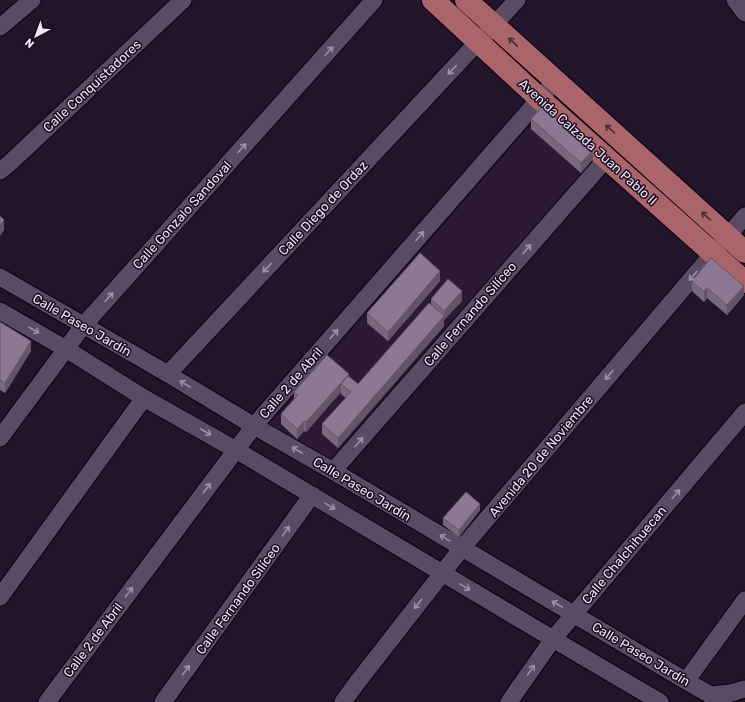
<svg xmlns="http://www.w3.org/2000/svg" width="745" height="702" font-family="Rubik,sans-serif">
<rect width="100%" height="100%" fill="#22142b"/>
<path fill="#2b1936" d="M543,111L597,159L330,463L268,426Z"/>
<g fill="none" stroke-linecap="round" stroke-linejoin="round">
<defs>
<g id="minor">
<path d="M735,0L745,13"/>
<path d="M0,27L32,0"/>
<path d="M0,171L12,161L183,0"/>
<path d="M0,277L168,374L254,426L333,471L686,681L723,702"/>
<path d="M0,311L66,349L144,398L236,450L553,639L660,702"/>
<path d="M168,374L517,0"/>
<path d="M0,438L83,326L374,0"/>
<path d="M333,471L607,158"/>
<path d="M0,597L144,398"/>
<path d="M686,681L745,600"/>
<path d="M710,695L731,693L745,689"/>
<path d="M47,702L254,426L555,81"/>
<path d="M163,702L312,495"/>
<path d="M343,702L356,684L462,548L745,216"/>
<path d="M509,702L553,639L745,412"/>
</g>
<g id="major">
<path d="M433,0L540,99L745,282"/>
<path d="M466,0L745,252"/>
</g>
</defs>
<use href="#minor" stroke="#0c0213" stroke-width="19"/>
<use href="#major" stroke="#0c0213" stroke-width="24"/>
<use href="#minor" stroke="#5a4b65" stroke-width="17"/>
<use href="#major" stroke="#a96569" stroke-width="22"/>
</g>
<g fill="#79677e">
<path d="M531,119L593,159L581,173L531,129Z"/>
<path d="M440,281L388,341L367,323V313Z"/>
<path d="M692,281L744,295L727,315L707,298L704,302L692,291Z"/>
<path d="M431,299L462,301L444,320V326L338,448L322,434V424L346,398L341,394V392L306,432L304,431L297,439L281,424V414L294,399V392L349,376L358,384L431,304Z"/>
<path d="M0,322L31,351L5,393L0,390Z"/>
<path d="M480,510L459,537L443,525V518Z"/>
</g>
<g fill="#635467">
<path d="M593,150V159L581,173V163Z"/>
<path d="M4,220V230L0,236V226Z"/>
<path d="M440,271V281L388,341V332Z"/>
<path d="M744,286V295L727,315V305Z"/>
<path d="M707,288V298L704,302V292Z"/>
<path d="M462,291V301L444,320V311Z"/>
<path d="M444,316V326L338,448V438Z"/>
<path d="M31,341V351L5,393V383Z"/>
<path d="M349,374V384H341V392L306,432V422Z"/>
<path d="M304,421V431L297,439V429Z"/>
<path d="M480,504V510L459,537V530Z"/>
</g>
<g fill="#8d7893" stroke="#635467">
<path d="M543,106L593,150L581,163L531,119Z"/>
<path d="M0,216L4,220L0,226Z"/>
<path d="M420,253L440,271L388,332L367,313Z"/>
<path d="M711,258L744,286L727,305L707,288L704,292L692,281Z"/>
<path d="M448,279L462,291L444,311L431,299Z"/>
<path d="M429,303L444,316L338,438L322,424L351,392L341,384L348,376L358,384Z"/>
<path d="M0,322L31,341L5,383L0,380Z"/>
<path d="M327,355L349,374L306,422L304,421L297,429L281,414L298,395L294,392Z"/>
<path d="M466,492L480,504L459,530L443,518Z"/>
</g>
<defs><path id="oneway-shaft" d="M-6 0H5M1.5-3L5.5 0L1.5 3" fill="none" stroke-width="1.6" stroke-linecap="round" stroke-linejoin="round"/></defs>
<g stroke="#4b2a3a">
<use href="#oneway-shaft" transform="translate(513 42) rotate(-137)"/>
<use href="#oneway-shaft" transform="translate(610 129) rotate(-139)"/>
<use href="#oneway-shaft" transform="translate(706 216) rotate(-138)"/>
</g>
<g stroke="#9d91a6">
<use href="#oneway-shaft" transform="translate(329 51) rotate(-48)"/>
<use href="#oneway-shaft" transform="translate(452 70) rotate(133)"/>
<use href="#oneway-shaft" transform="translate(242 148) rotate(-48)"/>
<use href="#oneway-shaft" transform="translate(420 236) rotate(-49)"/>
<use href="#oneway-shaft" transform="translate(527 249) rotate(-49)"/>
<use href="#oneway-shaft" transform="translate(267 268) rotate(133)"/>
<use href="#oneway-shaft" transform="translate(693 276) rotate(130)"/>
<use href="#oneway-shaft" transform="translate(109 297) rotate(-48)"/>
<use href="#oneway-shaft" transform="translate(34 330) rotate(30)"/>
<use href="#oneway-shaft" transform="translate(334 334) rotate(-49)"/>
<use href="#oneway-shaft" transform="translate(609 375) rotate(130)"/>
<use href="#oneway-shaft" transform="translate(185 384) rotate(-149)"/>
<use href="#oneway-shaft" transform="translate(206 432) rotate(30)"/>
<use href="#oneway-shaft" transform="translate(359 442) rotate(-49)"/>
<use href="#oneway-shaft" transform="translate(297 450) rotate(-150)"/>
<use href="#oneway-shaft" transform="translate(207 488) rotate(-53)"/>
<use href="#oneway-shaft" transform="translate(676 494) rotate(-50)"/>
<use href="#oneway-shaft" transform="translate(330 506) rotate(31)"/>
<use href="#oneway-shaft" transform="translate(286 531) rotate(-54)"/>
<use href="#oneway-shaft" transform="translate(445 538) rotate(-149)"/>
<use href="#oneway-shaft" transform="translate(465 587) rotate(31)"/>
<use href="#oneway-shaft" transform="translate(129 592) rotate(-53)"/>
<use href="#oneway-shaft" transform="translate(418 604) rotate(128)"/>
<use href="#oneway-shaft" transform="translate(557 604) rotate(-150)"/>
<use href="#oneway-shaft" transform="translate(186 670) rotate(-54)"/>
<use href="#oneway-shaft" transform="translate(531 670) rotate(-55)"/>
</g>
<g text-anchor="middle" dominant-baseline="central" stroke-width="3" stroke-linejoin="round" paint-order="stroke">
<g font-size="13" fill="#efe6f6" stroke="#190b21">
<text transform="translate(92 86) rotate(-43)">Calle Conquistadores</text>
<text transform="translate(588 142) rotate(42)">Avenida Calzada Juan Pablo II</text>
<text transform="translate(323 208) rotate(-47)">Calle Diego de Ordaz</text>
<text transform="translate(182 215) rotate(-48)">Calle Gonzalo Sandoval</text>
<text transform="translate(470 314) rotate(-49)">Calle Fernando Silíceo</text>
<text transform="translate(82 325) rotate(30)">Calle Paseo Jardín</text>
<text transform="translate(291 383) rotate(-49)">Calle 2 de Abril</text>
<text transform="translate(541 456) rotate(-50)">Avenida 20 de Noviembre</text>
<text transform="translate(362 489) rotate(31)">Calle Paseo Jardín</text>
<text transform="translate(624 555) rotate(-50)">Calle Chalchihuecan</text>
<text transform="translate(238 599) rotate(-54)">Calle Fernando Silíceo</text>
<text transform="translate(93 640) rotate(-53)">Calle 2 de Abril</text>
<text transform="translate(641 654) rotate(31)">Calle Paseo Jardín</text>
</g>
</g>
<g transform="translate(36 36) rotate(221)" stroke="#190b21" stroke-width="3" paint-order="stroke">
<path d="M0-3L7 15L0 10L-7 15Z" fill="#efe6f6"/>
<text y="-6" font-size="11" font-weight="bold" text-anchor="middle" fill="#efe6f6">N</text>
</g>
</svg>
